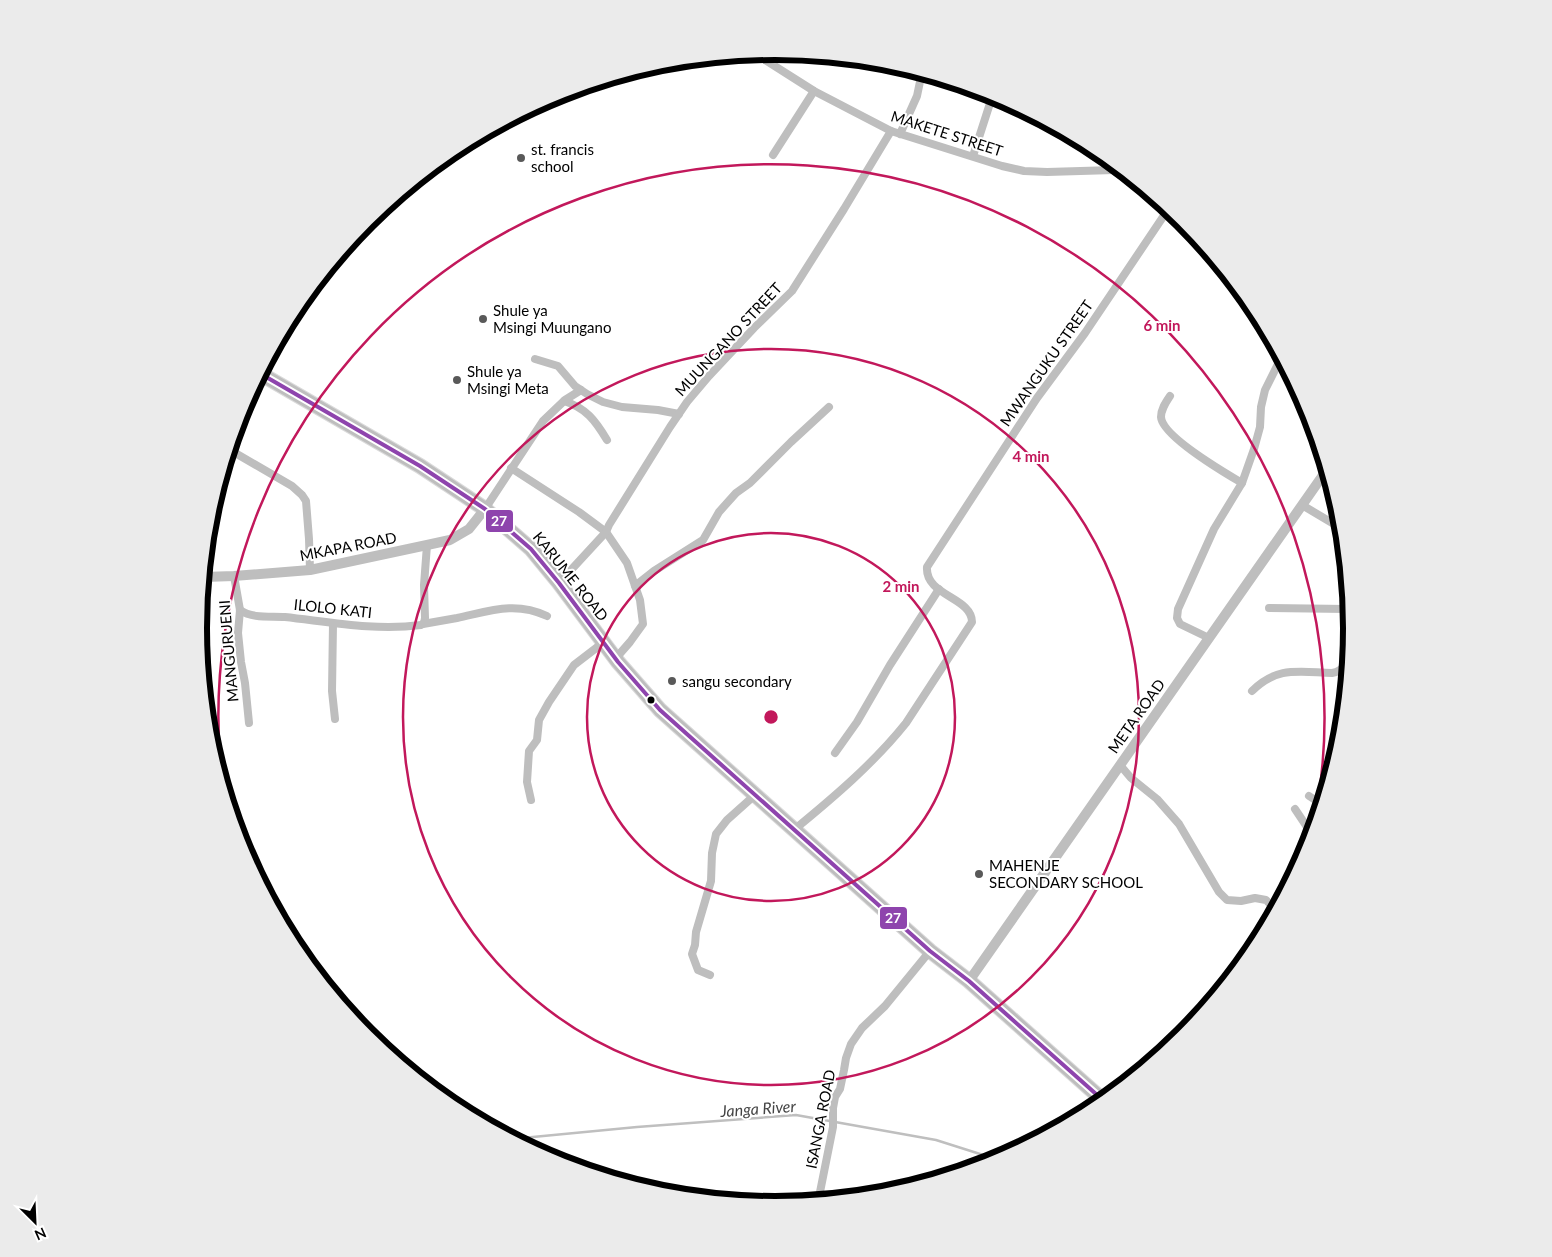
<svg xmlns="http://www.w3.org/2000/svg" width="1552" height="1257" font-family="Lato,sans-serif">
<rect width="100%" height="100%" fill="#fff"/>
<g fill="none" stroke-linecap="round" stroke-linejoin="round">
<path stroke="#bfbfbf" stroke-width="2.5" d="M512,1139L637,1127L796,1115L936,1140L999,1160"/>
<defs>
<path id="trunk" d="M261,374L420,466L485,509L531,549L559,583L618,662L660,710L930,951L969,981L1105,1102"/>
</defs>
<use href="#trunk" stroke="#dbdbdb" stroke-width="16"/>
<g stroke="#bebebe" stroke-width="8">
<path d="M754,53L814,91L891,131L1002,166L1024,171L1047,172L1114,170L1121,168"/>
<path d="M900,134L917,96L922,72"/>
<path d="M773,155L814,91"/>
<path d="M973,156L993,94"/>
<path d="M535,359L558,366L575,386L587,394L603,402L622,407L658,410L679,414"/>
<path d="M1170,396C1166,402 1161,409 1161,417C1162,436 1225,473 1242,483"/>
<path d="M564,401C586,408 595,420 607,440"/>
<path d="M230,450L292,486L302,495L306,501L309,539L310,570"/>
<path d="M511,468L579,512L606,532L627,563L640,600L643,624L630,642L616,658"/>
<path d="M1302,505L1344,530"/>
<path d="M485,509L543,421L565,400L581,390"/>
<path d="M234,576L240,610L238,633L241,662L245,683L249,723"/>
<path d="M559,583L606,532L609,525L670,427L687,402L709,376L754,328L792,291L844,209L891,131"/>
<path d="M635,586L654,571L703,540L719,512L736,493L750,483L791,442L829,407"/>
<path d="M1269,608L1347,609"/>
<path d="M240,610C253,619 270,616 285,617C330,622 375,631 421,625L424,623L425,618L424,585L427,545"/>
<path d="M333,624L332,691L335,719"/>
<path d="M423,624C434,622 446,620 457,618C490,611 515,601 547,616"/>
<path d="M1209,638L1180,624L1177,618L1178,609L1214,529L1242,483L1254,449L1260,427L1261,407L1265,390L1282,356"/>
<path d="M1252,691C1277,666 1298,672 1332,673C1338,672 1342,670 1345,664L1347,609L1350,596"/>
<path d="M835,753L857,722L890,665L939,589"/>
<path d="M1120,765L1131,778L1157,799L1179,824L1219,892L1227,900L1241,901L1255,898L1266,900L1277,911"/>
<path d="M1309,796L1323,805"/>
<path d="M531,800L527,782L529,751L537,740L539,720L549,702L574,665L604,642"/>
<path d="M1295,809L1313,836"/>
<path d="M795,829C834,797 874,763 906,723L972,622C972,597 925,596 927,567L1037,398L1085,333L1169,208"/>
<path d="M710,975L698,970L692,954L695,945L696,932L711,881L712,853L716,834L727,820L755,795"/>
<path d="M818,1202L833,1127V1108L835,1097L840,1089L844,1070L846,1058L851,1044L862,1028L885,1006L930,951"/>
</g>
<g stroke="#bebebe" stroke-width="10">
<path d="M204,577L234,576L310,570L427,545L450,540L469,529L485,509"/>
<path d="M969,981L1328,468"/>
</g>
<use href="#trunk" stroke="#bebebe" stroke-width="14"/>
<defs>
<path id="bus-1" d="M261,374L420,466L485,509L531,549L559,583L618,662L660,710L930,951L969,981L1105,1102"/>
</defs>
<use href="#bus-1" stroke="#fff" stroke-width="8"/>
<use href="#bus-1" stroke="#8e44ad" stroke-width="4"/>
</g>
<g fill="none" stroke="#c2185b" stroke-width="2.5">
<circle cx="771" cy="717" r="184"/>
<circle cx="771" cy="717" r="368"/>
<path d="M222 780A553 553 0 1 1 1308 851"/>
</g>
<g fill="#595959" stroke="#fff" stroke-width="2">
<circle cx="521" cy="158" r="5"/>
<circle cx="483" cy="319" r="5"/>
<circle cx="457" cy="380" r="5"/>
<circle cx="672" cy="681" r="5"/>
<circle cx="979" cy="874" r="5"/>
</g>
<circle fill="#000" stroke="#fff" stroke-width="2" cx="651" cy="700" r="4.5"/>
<g text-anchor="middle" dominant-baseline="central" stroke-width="4" stroke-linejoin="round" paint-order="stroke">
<g font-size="15" fill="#000" stroke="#fff">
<text transform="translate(947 133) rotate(18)">MAKETE STREET</text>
<text transform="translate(728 339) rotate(-47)">MUUNGANO STREET</text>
<text transform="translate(1046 363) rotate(-55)">MWANGUKU STREET</text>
<text transform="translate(348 546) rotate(-11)">MKAPA ROAD</text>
<text transform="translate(571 576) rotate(51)">KARUME ROAD</text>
<text transform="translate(333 608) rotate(6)">ILOLO KATI</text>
<text transform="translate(228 651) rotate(-95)">MANGURUENI</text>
<text transform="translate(1136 716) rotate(-55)">META ROAD</text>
<text transform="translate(820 1119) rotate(-79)">ISANGA ROAD</text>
</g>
<g font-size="15" fill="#000" stroke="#fff" text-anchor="start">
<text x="531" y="149">st. francis<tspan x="531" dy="17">school</tspan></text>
<text x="493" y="310">Shule ya<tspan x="493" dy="17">Msingi Muungano</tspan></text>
<text x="467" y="371">Shule ya<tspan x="467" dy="17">Msingi Meta</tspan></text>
<text x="682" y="681">sangu secondary</text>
<text x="989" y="865">MAHENJE<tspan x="989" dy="17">SECONDARY SCHOOL</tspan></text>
</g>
<g font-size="16" font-style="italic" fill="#444" stroke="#fff">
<text transform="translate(758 1108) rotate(-4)">Janga River</text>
</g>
</g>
<path d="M0 0H1552V1257H0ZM207 628a568 568 0 1 1 1136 0a568 568 0 1 1-1136 0Z" fill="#ebebeb" fill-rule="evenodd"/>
<path fill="none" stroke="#000" stroke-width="6" d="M207 628a568 568 0 1 1 1136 0a568 568 0 1 1-1136 0Z"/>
<circle cx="771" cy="717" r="8" fill="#c2185b" stroke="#fff" stroke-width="2.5"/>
<g font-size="15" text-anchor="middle" font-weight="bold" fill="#c2185b" stroke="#fff" stroke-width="4" stroke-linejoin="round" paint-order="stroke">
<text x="1162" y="331">6 min</text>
<text x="1031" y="462">4 min</text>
<text x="901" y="592">2 min</text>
</g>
<g stroke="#fff" stroke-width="2">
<rect x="485" y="509" width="29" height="24" rx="5" fill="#8e44ad"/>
<rect x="879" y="906" width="29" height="24" rx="5" fill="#8e44ad"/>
</g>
<g font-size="14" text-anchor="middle" font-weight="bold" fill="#fff">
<text x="499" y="526">27</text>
<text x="893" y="923">27</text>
</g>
<g transform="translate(35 1222) rotate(156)" stroke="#ffffff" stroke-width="4" paint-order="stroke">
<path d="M0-4L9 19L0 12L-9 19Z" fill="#000000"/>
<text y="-8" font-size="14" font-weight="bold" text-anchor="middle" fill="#000000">N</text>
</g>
</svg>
